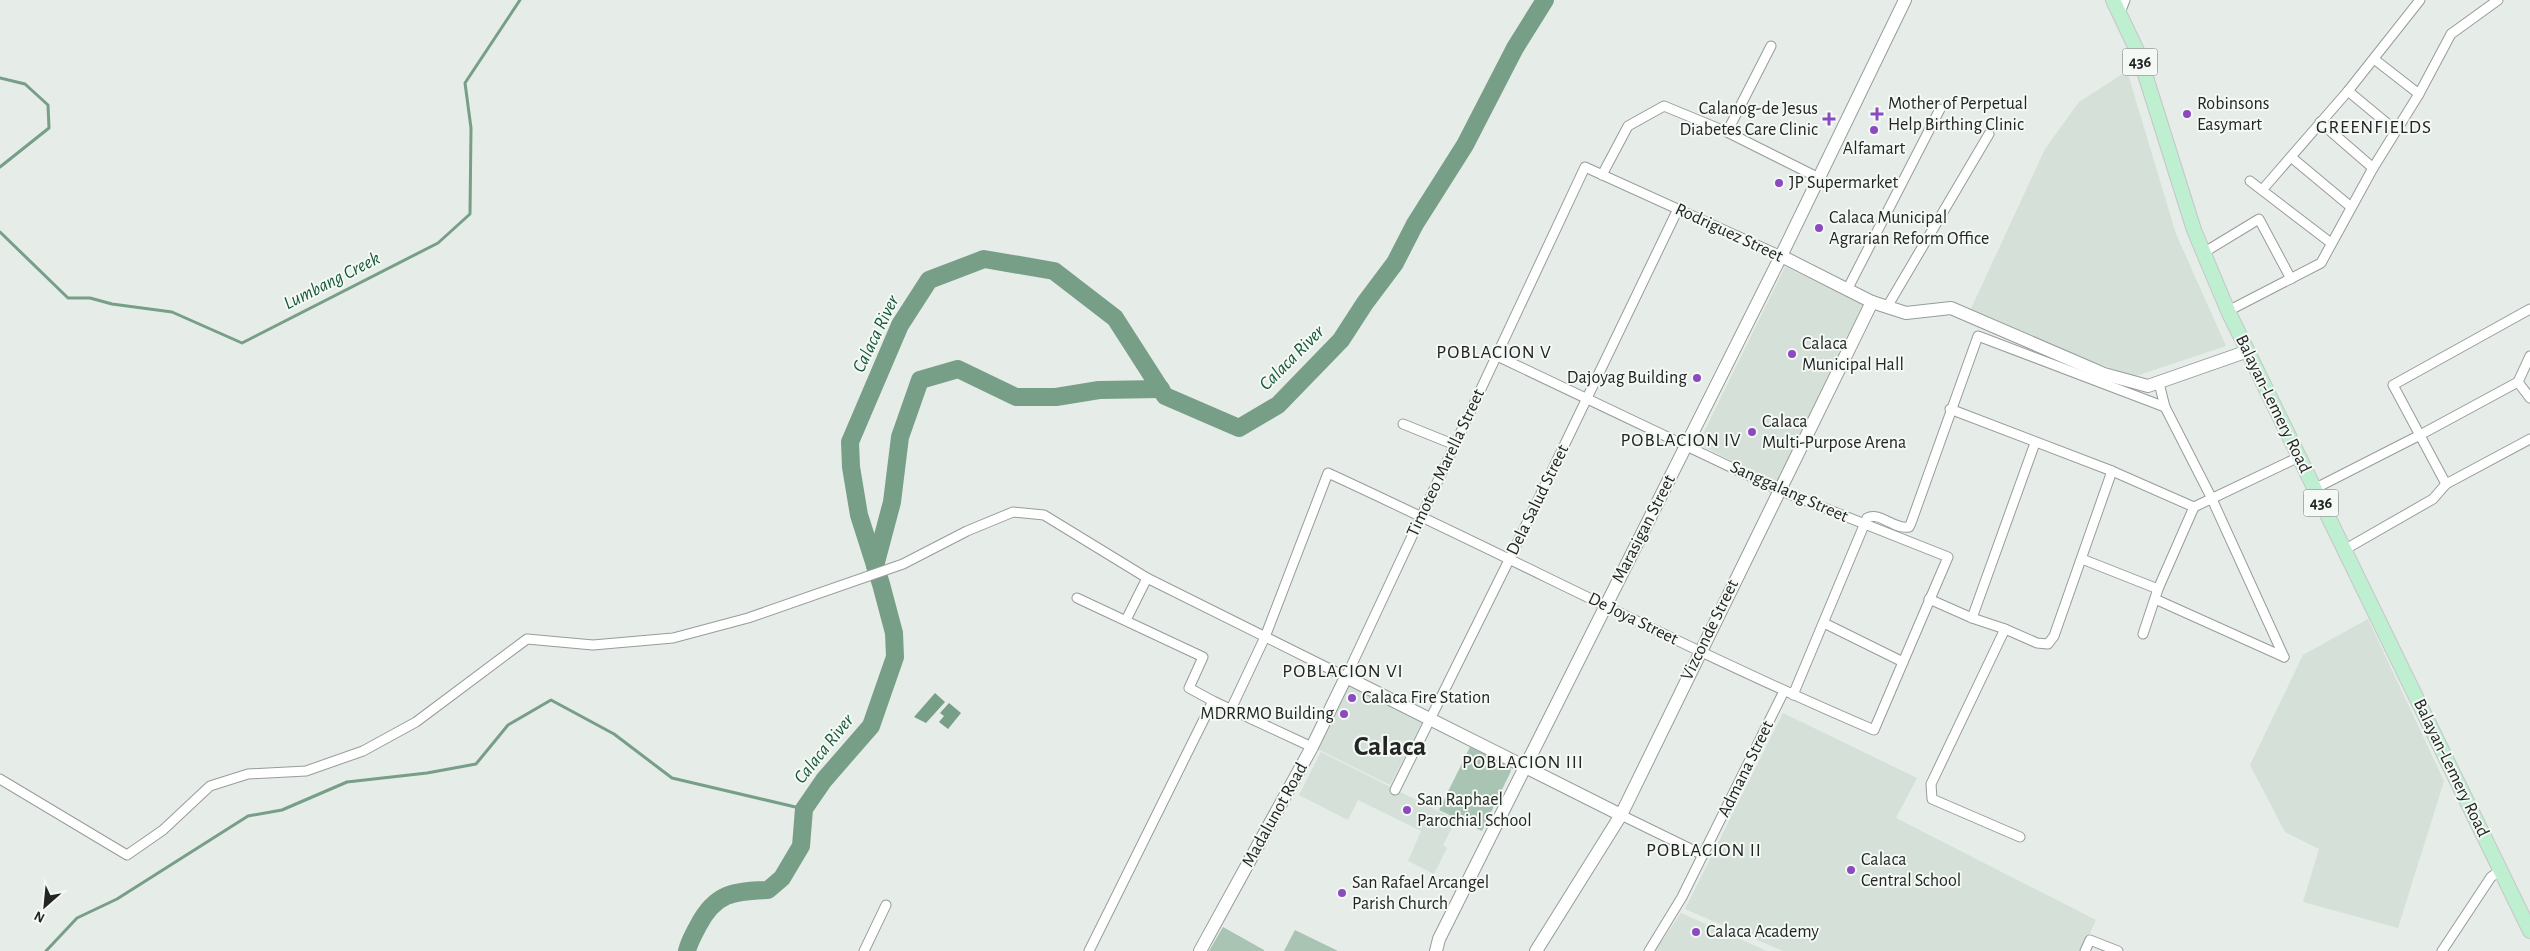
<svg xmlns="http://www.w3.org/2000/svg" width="2530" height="951" font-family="'Alegreya Sans',sans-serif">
<rect width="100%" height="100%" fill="#e6ece8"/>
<g fill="#d4e0d8">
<path d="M2127,71L2176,234L2226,346L2133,377L1969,313L2045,149L2079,102Z"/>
<path d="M1785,267L1864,305L1776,483L1698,444Z"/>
<path d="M2368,619L2444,781L2398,928L2303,902L2319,849L2285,832L2250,765L2303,655Z"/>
<path d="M1349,684L1423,721L1390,785L1316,748Z"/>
<path d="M1783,713L1917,778L1896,818L2096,920L2082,951H1783L1685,909Z"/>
<path d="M1321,752L1456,820L1443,845L1447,848L1434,874L1408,861L1421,831L1358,800L1348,820L1299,795Z"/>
<path d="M1681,913L1767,951H1655Z"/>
</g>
<g fill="#a9c4b2">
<path d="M1470,747L1510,766L1511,771L1482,831L1439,810Z"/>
<path d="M1223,927L1264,950V951H1209Z"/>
<path d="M1295,930L1338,951H1284Z"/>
</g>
<g fill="#779e86">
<path d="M935,693L945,702L926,723L914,717Z"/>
<path d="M949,703L961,713L948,729L939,722L944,716L940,713Z"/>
</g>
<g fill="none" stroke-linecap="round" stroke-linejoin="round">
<g stroke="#779e86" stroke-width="3">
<path d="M0,78L25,84L48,105L49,128L0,167"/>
<path d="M0,232L68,298H90L112,304L172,312L242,343L438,243L470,214L471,128L465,83L520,0"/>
<path d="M46,951L77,918L117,899L248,816L282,810L347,782L427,773L476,764L508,725L551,700L614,734L672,778L804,809"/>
</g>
<g stroke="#779e86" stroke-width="18">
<path d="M875,566L892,502L900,437L920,380L958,369L1016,397H1056L1099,390L1161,389"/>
<path d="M687,951C689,942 694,934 698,926C715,893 733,891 768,890L782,878L801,846L804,809L824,780L871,726L895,657L894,633L881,584L859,515L851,467L850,442L900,325L929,280L984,259L1054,271L1115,318L1165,396L1239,428L1278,405L1341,340L1365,303L1395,263L1415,224L1465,145L1515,48L1545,0"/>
</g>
<defs>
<g id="street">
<path d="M2120,13L2125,0"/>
<path d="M1771,46L1727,132L1819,178"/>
<path d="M2374,59L2419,94"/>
<path d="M2348,91L2395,130"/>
<path d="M2320,122L2373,168"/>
<path d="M2291,157L2351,207"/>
<path d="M1602,175L1628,126L1664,106L1727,132"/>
<path d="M2250,181L2331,243"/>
<path d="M2263,189L2348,91L2420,0"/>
<path d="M2203,253L2259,219L2291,279"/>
<path d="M1847,290L1940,109"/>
<path d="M1887,307L1989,134"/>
<path d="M2530,309L2393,385L2446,484L2530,439"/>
<path d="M2228,311L2321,263L2373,168L2419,94L2451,34L2498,0"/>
<path d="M2530,356L2518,382L2530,398"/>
<path d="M2159,383L2165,407L2211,497L2284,657"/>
<path d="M1950,409L2112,471L2194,507L2299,457"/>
<path d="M1403,424L1455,445"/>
<path d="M2314,489L2420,435L2518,382"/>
<path d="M2344,550L2433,499L2446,484"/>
<path d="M2082,559L2158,589"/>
<path d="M1077,598L1203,657L1189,688L1213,701L1089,951"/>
<path d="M1929,599L1972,618L2005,629L1931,784L1932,799L2020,837"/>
<path d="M2155,599L2284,657"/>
<path d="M1972,618L2035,443"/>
<path d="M1126,620L1147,578"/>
<path d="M1824,623L1903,662"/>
<path d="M2005,629L2037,643L2048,644L2054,636L2112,471"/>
<path d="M2143,634L2158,589L2194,507"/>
<path d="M1793,695L1867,518C1880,511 1894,530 1909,527L1911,523L1978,336L2165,407"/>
<path d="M1213,701L1312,747"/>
<path d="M1231,709L1265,637L1328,473C1511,557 1689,651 1874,730L1948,557L1779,490L1497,356"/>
<path d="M0,779L127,855L163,830L210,786L248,774L306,771L363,751L416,722L527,639L593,645L673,638L748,618L903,564L967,531L1013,512L1044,515L1147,578L1346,677L1585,167L1781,256"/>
<path d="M1395,790L1510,558L1678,209"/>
<path d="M1621,815L1703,855"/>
<path d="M864,951L886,905"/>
<path d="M1649,951L1682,897L1784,691"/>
<path d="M2085,951L2090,940L2118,951"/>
<path d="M2442,951L2491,877L2501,870"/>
</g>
<g id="secondary">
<path d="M1781,256L1872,302L1906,313L1951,308L2104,374L2148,386L2248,351"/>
<path d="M1200,951L1312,747L1346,677L1621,815"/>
<path d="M1436,951L1439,939L1459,899L1781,256L1905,0"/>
<path d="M1536,951L1621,815L1872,302"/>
</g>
<path id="primary" d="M2113,0L2139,55L2194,230L2228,311L2530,931"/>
</defs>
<use href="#street" stroke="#979c99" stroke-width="11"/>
<use href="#secondary" stroke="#979c99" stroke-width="14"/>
<use href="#primary" stroke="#c6c6c6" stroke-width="16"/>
<use href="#street" stroke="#fff" stroke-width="9"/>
<use href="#secondary" stroke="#fff" stroke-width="12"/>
<use href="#primary" stroke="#beefd1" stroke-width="14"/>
</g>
<g fill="#8b4abf" stroke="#f4f9f5" stroke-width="2">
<path d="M1874.5 106.5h5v5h5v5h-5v5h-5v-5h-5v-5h5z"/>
<circle cx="2187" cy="114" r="5"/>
<path d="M1826.5 111.5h5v5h5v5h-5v5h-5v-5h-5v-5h5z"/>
<circle cx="1874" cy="130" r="5"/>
<circle cx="1779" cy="183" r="5"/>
<circle cx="1819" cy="228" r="5"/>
<circle cx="1792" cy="354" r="5"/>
<circle cx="1697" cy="378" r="5"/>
<circle cx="1752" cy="432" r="5"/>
<circle cx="1352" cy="698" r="5"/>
<circle cx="1344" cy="714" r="5"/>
<circle cx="1407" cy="810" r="5"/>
<circle cx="1851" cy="870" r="5"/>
<circle cx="1342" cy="893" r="5"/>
<circle cx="1696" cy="932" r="5"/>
</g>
<g text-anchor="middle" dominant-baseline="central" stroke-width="4" stroke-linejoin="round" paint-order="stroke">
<g fill="#f4f9f5" stroke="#626563" stroke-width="1">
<rect x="2122.5" y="48.5" width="35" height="27" rx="4"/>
<rect x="2303.5" y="489.5" width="35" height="27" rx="4"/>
</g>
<g font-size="16" font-weight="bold" fill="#232524">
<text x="2140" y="62">436</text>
<text x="2321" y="503">436</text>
</g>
<g font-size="18" fill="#232524" stroke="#f4f9f5" text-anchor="start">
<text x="1888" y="104">Mother of Perpetual<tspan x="1888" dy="21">Help Birthing Clinic</tspan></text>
<text x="2197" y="104">Robinsons<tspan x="2197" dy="21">Easymart</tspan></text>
<text x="1818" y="109" text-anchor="end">Calanog-de Jesus<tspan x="1818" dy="21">Diabetes Care Clinic</tspan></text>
<text x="1874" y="149" text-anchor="middle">Alfamart</text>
<text x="1789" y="183">JP Supermarket</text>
<text x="1829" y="218">Calaca Municipal<tspan x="1829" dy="21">Agrarian Reform Office</tspan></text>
<text x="1802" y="344">Calaca<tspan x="1802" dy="21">Municipal Hall</tspan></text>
<text x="1687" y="378" text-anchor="end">Dajoyag Building</text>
<text x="1762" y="422">Calaca<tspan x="1762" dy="21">Multi-Purpose Arena</tspan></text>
<text x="1362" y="698">Calaca Fire Station</text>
<text x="1334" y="714" text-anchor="end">MDRRMO Building</text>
<text x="1417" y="800">San Raphael<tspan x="1417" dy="21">Parochial School</tspan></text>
<text x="1861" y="860">Calaca<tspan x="1861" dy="21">Central School</tspan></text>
<text x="1352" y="883">San Rafael Arcangel<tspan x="1352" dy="21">Parish Church</tspan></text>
<text x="1706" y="932">Calaca Academy</text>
</g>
<g font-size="18" fill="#232524" stroke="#f4f9f5">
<text transform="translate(1729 233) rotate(25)">Rodriguez Street</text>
<text transform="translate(2273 404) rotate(64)">Balayan-Lemery Road</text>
<text transform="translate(1446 463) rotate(-65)">Timoteo Marella Street</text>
<text transform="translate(1789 492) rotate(24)">Sanggalang Street</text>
<text transform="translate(1538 500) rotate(-64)">Dela Salud Street</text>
<text transform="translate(1644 529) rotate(-63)">Marasigan Street</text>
<text transform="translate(1633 619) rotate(26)">De Joya Street</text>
<text transform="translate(1710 630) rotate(-64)">Vizconde Street</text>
<text transform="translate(2451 768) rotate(64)">Balayan-Lemery Road</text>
<text transform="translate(1746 769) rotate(-64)">Admana Street</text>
<text transform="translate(1275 815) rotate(-61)">Madalunot Road</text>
</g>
<g font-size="19" letter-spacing="1" fill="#232524" stroke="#f4f9f5">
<text x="2374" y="127">GREENFIELDS</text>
<text x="1494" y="352">POBLACION V</text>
<text x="1681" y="440">POBLACION IV</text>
<text x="1343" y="671">POBLACION VI</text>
<text x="1523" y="762">POBLACION III</text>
<text x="1704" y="850">POBLACION II</text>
</g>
<g font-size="19" font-style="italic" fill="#165837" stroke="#f4f9f5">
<text transform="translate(332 281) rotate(-27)">Lumbang Creek</text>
<text transform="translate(876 334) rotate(-64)">Calaca River</text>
<text transform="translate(1292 358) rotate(-45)">Calaca River</text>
<text transform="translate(824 749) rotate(-51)">Calaca River</text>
</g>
<g font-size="28" font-weight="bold" fill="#232524" stroke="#f4f9f5">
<text x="1390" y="747">Calaca</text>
</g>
</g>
<g transform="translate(45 906) rotate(207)" stroke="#f4f9f5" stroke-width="4" paint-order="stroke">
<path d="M0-4L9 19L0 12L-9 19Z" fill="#232524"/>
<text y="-8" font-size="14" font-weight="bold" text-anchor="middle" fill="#232524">N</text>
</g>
</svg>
